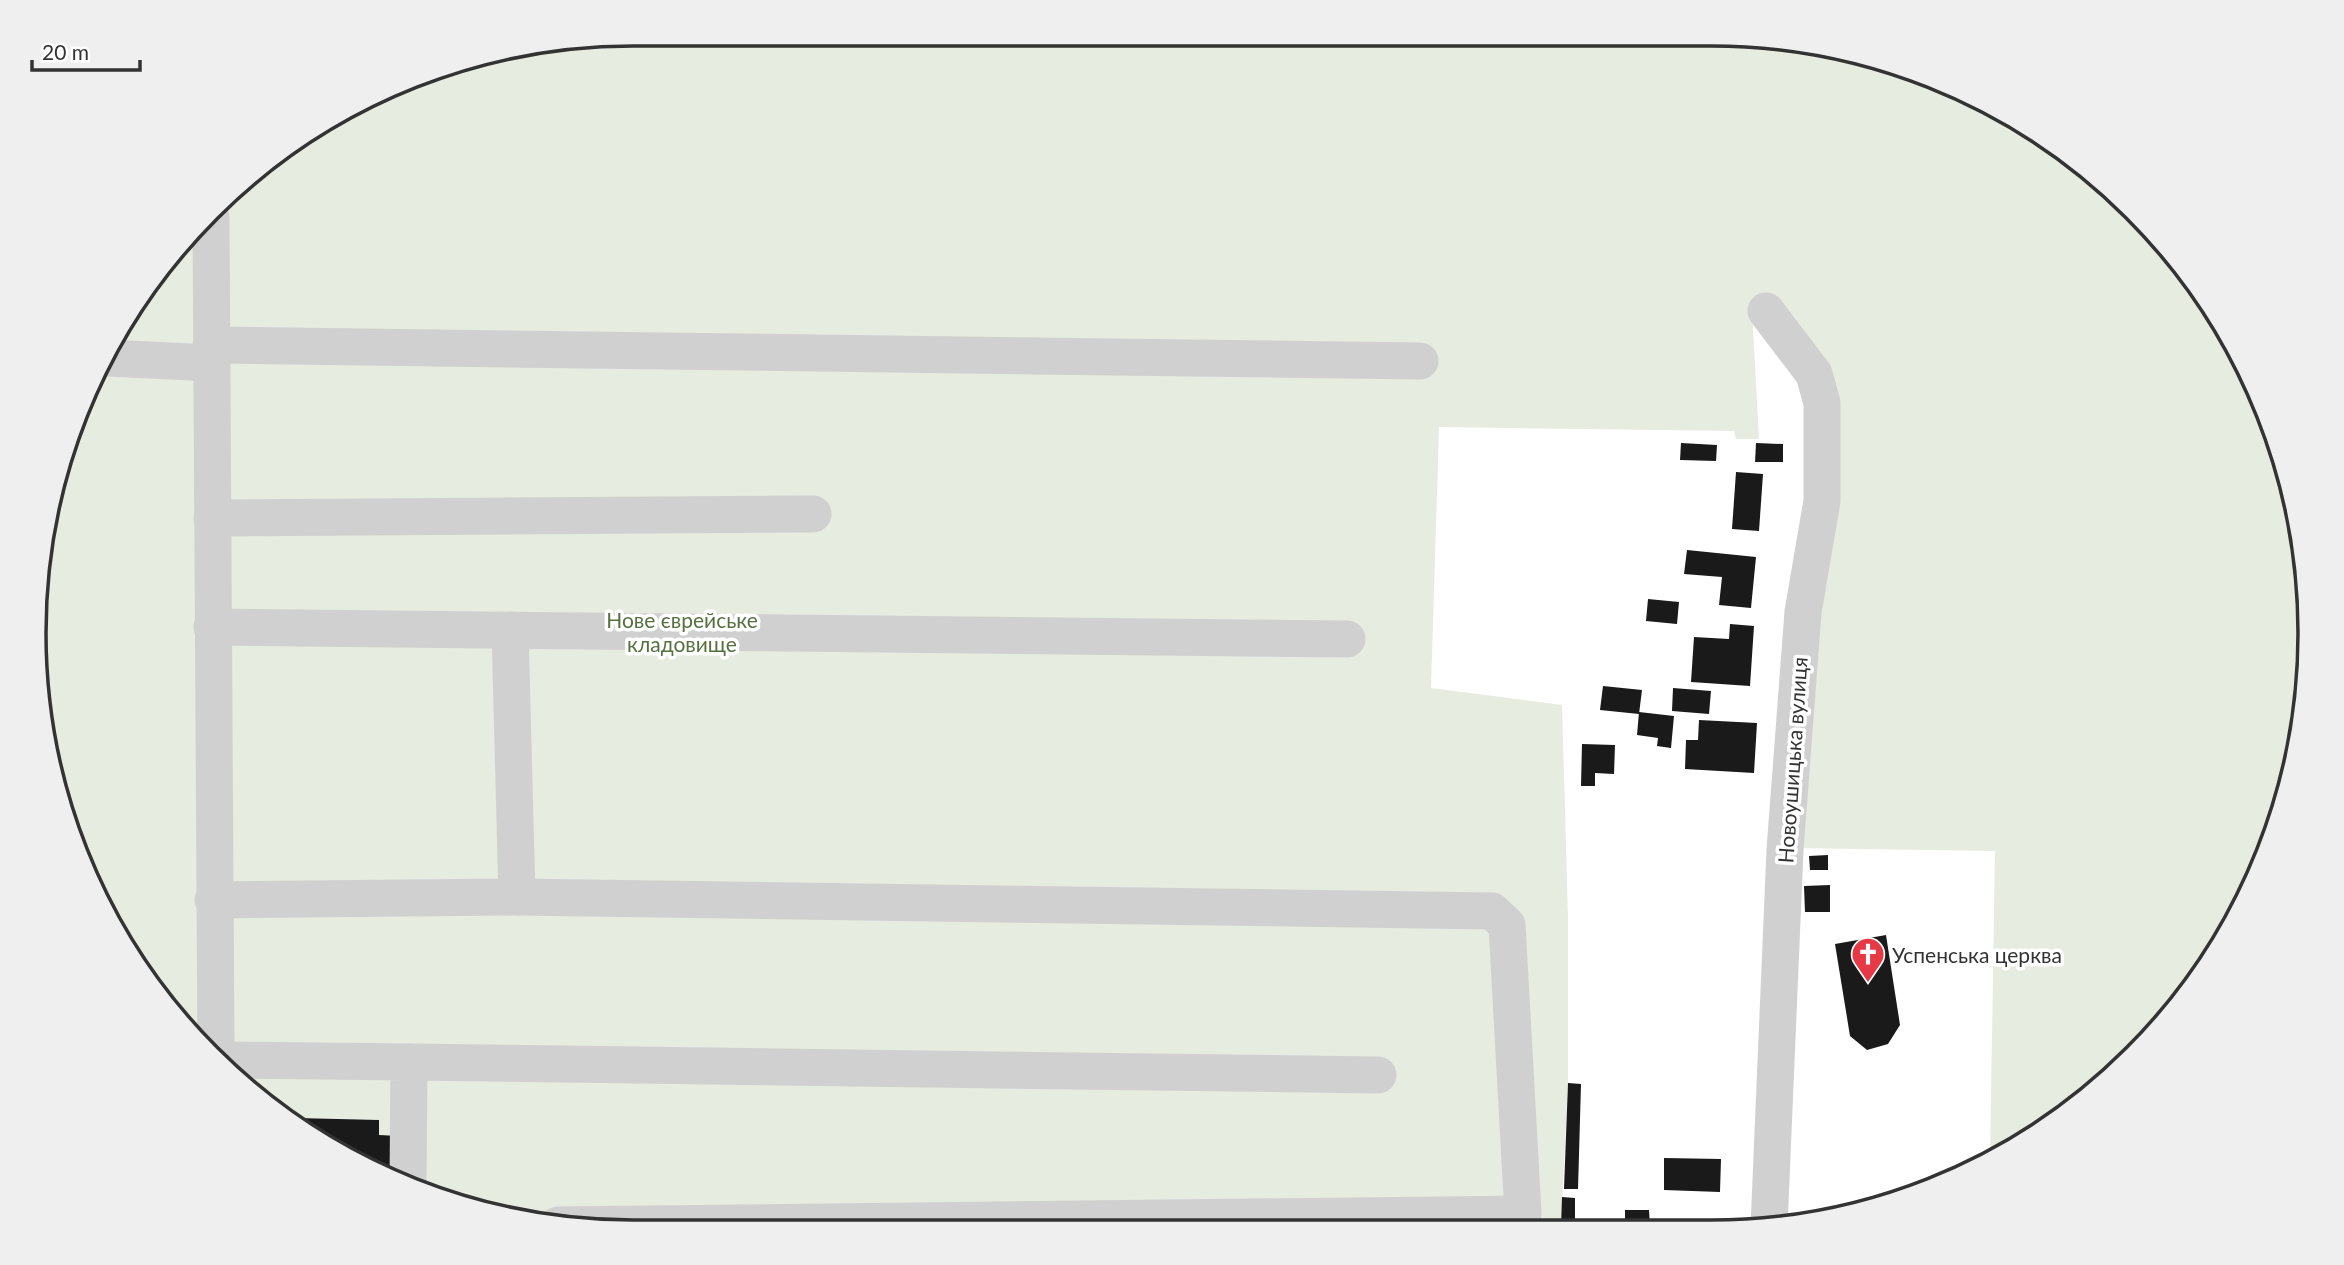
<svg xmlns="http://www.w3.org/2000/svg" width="2344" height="1265" font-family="Lato,sans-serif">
<rect width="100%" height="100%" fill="#fff"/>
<path fill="#e6ecdf" d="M633,33L1750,35L1867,54L2011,113L2106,182L2187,267L2249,367L2290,477L2309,593L2306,710L2279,825L2231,932L2162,1028L2045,1131L1990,1160L1995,851L1793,848L1832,402L1752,310L1759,439H1736L1734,431L1439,427L1431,688L1562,705L1568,918V1083L1561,1227L594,1230L477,1211L333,1152L182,1028L79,862L35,672L54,478L134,300L267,157L440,65Z"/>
<g fill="#1a1a1a">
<path d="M1681,443L1717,445L1716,461L1680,460Z"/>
<path d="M1756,443L1783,444V462H1755Z"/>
<path d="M1736,472L1763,474L1759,531L1732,529Z"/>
<path d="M1687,550L1756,557L1751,608L1719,605L1722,577L1684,574Z"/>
<path d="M1648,599L1679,602L1677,624L1646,621Z"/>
<path d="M1730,624L1754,626L1750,686L1691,682L1694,637L1729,639Z"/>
<path d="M1603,686L1642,690L1639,714L1600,710Z"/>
<path d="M1673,688L1711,691L1709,714L1672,711Z"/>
<path d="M1639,712L1674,716L1671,748L1657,746L1658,738L1637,735Z"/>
<path d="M1699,720L1757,723L1754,773L1685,769L1686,740H1698Z"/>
<path d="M1582,744L1615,745L1614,774L1595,773V786H1581Z"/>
<path d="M1828,855V870H1810L1809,856Z"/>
<path d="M1830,885V912H1805L1804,886Z"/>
<path d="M1886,935L1900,1025L1888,1044L1867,1050L1850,1036L1835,944Z"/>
<path d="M1568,1083L1581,1084L1578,1189H1564Z"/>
<path d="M296,1118L379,1120V1135L399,1136L398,1178L333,1152Z"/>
<path d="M1664,1158L1721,1159L1720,1192L1664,1190Z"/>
<path d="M1562,1197L1575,1198V1227H1561Z"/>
<path d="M1625,1210H1649L1650,1227H1625Z"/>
</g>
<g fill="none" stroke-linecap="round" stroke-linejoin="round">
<g stroke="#d0d0d0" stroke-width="37">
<path d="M211,218L216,1056"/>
<path d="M1766,311L1814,374L1822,403V501L1803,612L1785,850L1769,1227"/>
<path d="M211,345L1420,361"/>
<path d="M108,358L211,363"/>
<path d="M212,518L813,514"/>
<path d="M212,627L1347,639"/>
<path d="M510,630L517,897"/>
<path d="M213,900L517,897L1492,911L1507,925L1523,1214L558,1225"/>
<path d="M221,1060L409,1062L408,1182"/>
<path d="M409,1062L1378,1075"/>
</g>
</g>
<defs>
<symbol id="church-pin" viewBox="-11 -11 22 30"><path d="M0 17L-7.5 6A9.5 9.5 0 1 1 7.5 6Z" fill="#e63946" stroke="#fff"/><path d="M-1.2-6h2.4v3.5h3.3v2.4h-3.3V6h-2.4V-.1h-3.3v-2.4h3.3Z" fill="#fff"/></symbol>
</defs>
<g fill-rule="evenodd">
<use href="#church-pin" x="1849" y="935" width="38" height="52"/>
</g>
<g text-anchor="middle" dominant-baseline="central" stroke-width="7" stroke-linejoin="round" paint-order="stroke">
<g font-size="21" fill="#56703f" stroke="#fff">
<text x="682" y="619">Нове єврейське<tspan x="682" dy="24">кладовище</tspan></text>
</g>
<g font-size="21" fill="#333" stroke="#fff">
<text transform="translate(1792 760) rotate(-86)">Новоушицька вулиця</text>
</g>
<g font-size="21" fill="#333" stroke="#fff" text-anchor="start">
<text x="1892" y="954">Успенська церква</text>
</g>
</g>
<path d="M0 0H2344V1265H0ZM633 46H1711A587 587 0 0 1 2298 633V633A587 587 0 0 1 1711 1220H633A587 587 0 0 1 46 633V633A587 587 0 0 1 633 46Z" fill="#efefef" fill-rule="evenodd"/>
<path fill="none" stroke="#333" stroke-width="3.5" d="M633 46H1711A587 587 0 0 1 2298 633V633A587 587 0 0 1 1711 1220H633A587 587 0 0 1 46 633V633A587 587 0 0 1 633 46Z"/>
<path d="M32 60v10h108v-10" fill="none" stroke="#333333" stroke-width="3.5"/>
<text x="42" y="60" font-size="21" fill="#333333" stroke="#ffffff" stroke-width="5" paint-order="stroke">20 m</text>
</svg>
